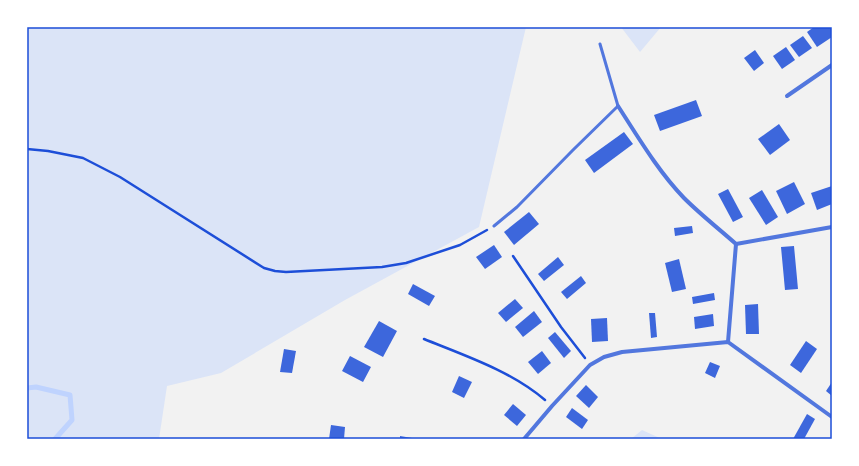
<svg xmlns="http://www.w3.org/2000/svg" width="859" height="466" font-family="Signika,sans-serif">
<rect width="100%" height="100%" fill="#f2f2f2"/>
<g fill="#dbe4f7">
<path d="M27,27H526L479,227L345,300L221,373L167,386L159,439H27Z"/>
<path d="M621,27H661L640,52Z"/>
<path d="M642,430L662,439H631Z"/>
</g>
<g fill="none" stroke-linecap="round" stroke-linejoin="round">
<path stroke="#bfd3fe" stroke-width="5" d="M27,388L36,387L70,395L72,420L55,439"/>
</g>
<g fill="#3d67dc">
<path d="M814,27H832V37L817,47L807,32Z"/>
<path d="M803,36L812,48L799,57L790,45Z"/>
<path d="M786,47L795,60L782,69L773,56Z"/>
<path d="M755,50L764,63L754,71L744,58Z"/>
<path d="M696,100L702,116L660,131L654,115Z"/>
<path d="M779,124L790,140L770,155L758,139Z"/>
<path d="M624,132L633,144L594,173L585,160Z"/>
<path d="M794,182L805,204L787,214L776,191Z"/>
<path d="M832,186V204L817,210L811,193Z"/>
<path d="M728,189L743,217L733,222L718,194Z"/>
<path d="M762,190L778,217L766,225L749,198Z"/>
<path d="M529,212L539,224L514,245L504,232Z"/>
<path d="M692,226L693,233L675,236L674,228Z"/>
<path d="M494,245L502,257L485,269L476,257Z"/>
<path d="M794,246L798,289L785,290L781,247Z"/>
<path d="M558,257L564,265L544,281L538,274Z"/>
<path d="M679,259L686,289L672,292L665,263Z"/>
<path d="M581,276L586,283L567,299L561,292Z"/>
<path d="M413,284L435,296L429,306L408,294Z"/>
<path d="M714,293L715,300L693,304L692,297Z"/>
<path d="M515,299L523,308L506,322L498,313Z"/>
<path d="M758,304L759,334H746L745,305Z"/>
<path d="M534,311L542,322L523,337L515,327Z"/>
<path d="M649,313H655L657,337L651,338Z"/>
<path d="M713,314L714,326L695,329L694,317Z"/>
<path d="M607,318L608,341L592,342L591,319Z"/>
<path d="M379,321L397,331L383,357L364,347Z"/>
<path d="M555,332L571,351L564,358L548,338Z"/>
<path d="M806,341L817,349L801,373L790,365Z"/>
<path d="M284,349L296,351L292,373L280,372Z"/>
<path d="M542,351L551,363L538,374L528,362Z"/>
<path d="M350,356L371,367L363,382L342,371Z"/>
<path d="M710,362L720,366L715,378L705,373Z"/>
<path d="M459,376L472,382L464,398L452,392Z"/>
<path d="M832,382V396L826,391Z"/>
<path d="M586,385L598,397L589,408L576,396Z"/>
<path d="M513,404L526,415L517,426L504,415Z"/>
<path d="M572,408L588,420L582,429L566,417Z"/>
<path d="M807,414L815,419L804,439H793Z"/>
<path d="M331,425L345,427L344,439H329Z"/>
<path d="M400,436L412,438V439H400Z"/>
</g>
<g fill="none" stroke-linecap="round" stroke-linejoin="round">
<g stroke="#1d4ed8" stroke-width="2.5">
<path d="M27,149L48,151L83,158L120,177L264,268L275,271L286,272L382,267L406,263L460,245L487,230"/>
<path d="M513,256L561,327L585,358"/>
<path d="M424,339C466,356 511,371 545,400"/>
</g>
<path stroke="#5277de" stroke-width="3" d="M494,226L517,207L573,150L618,106L600,44"/>
<g stroke="#5277de" stroke-width="4">
<path d="M787,96L832,65"/>
<path d="M618,106C638,137 658,171 684,198C700,214 719,229 736,244"/>
<path d="M736,244L832,227"/>
<path d="M728,342L736,244"/>
<path d="M524,439L552,406L590,365L604,357L622,352L728,342L832,417"/>
</g>
</g>
<rect width="859" height="466" fill="none" stroke="#ffffff" stroke-width="56"/>
<rect x="28" y="28" width="803" height="410" fill="none" stroke="#1d4ed8" stroke-width="1.5"/>
</svg>
